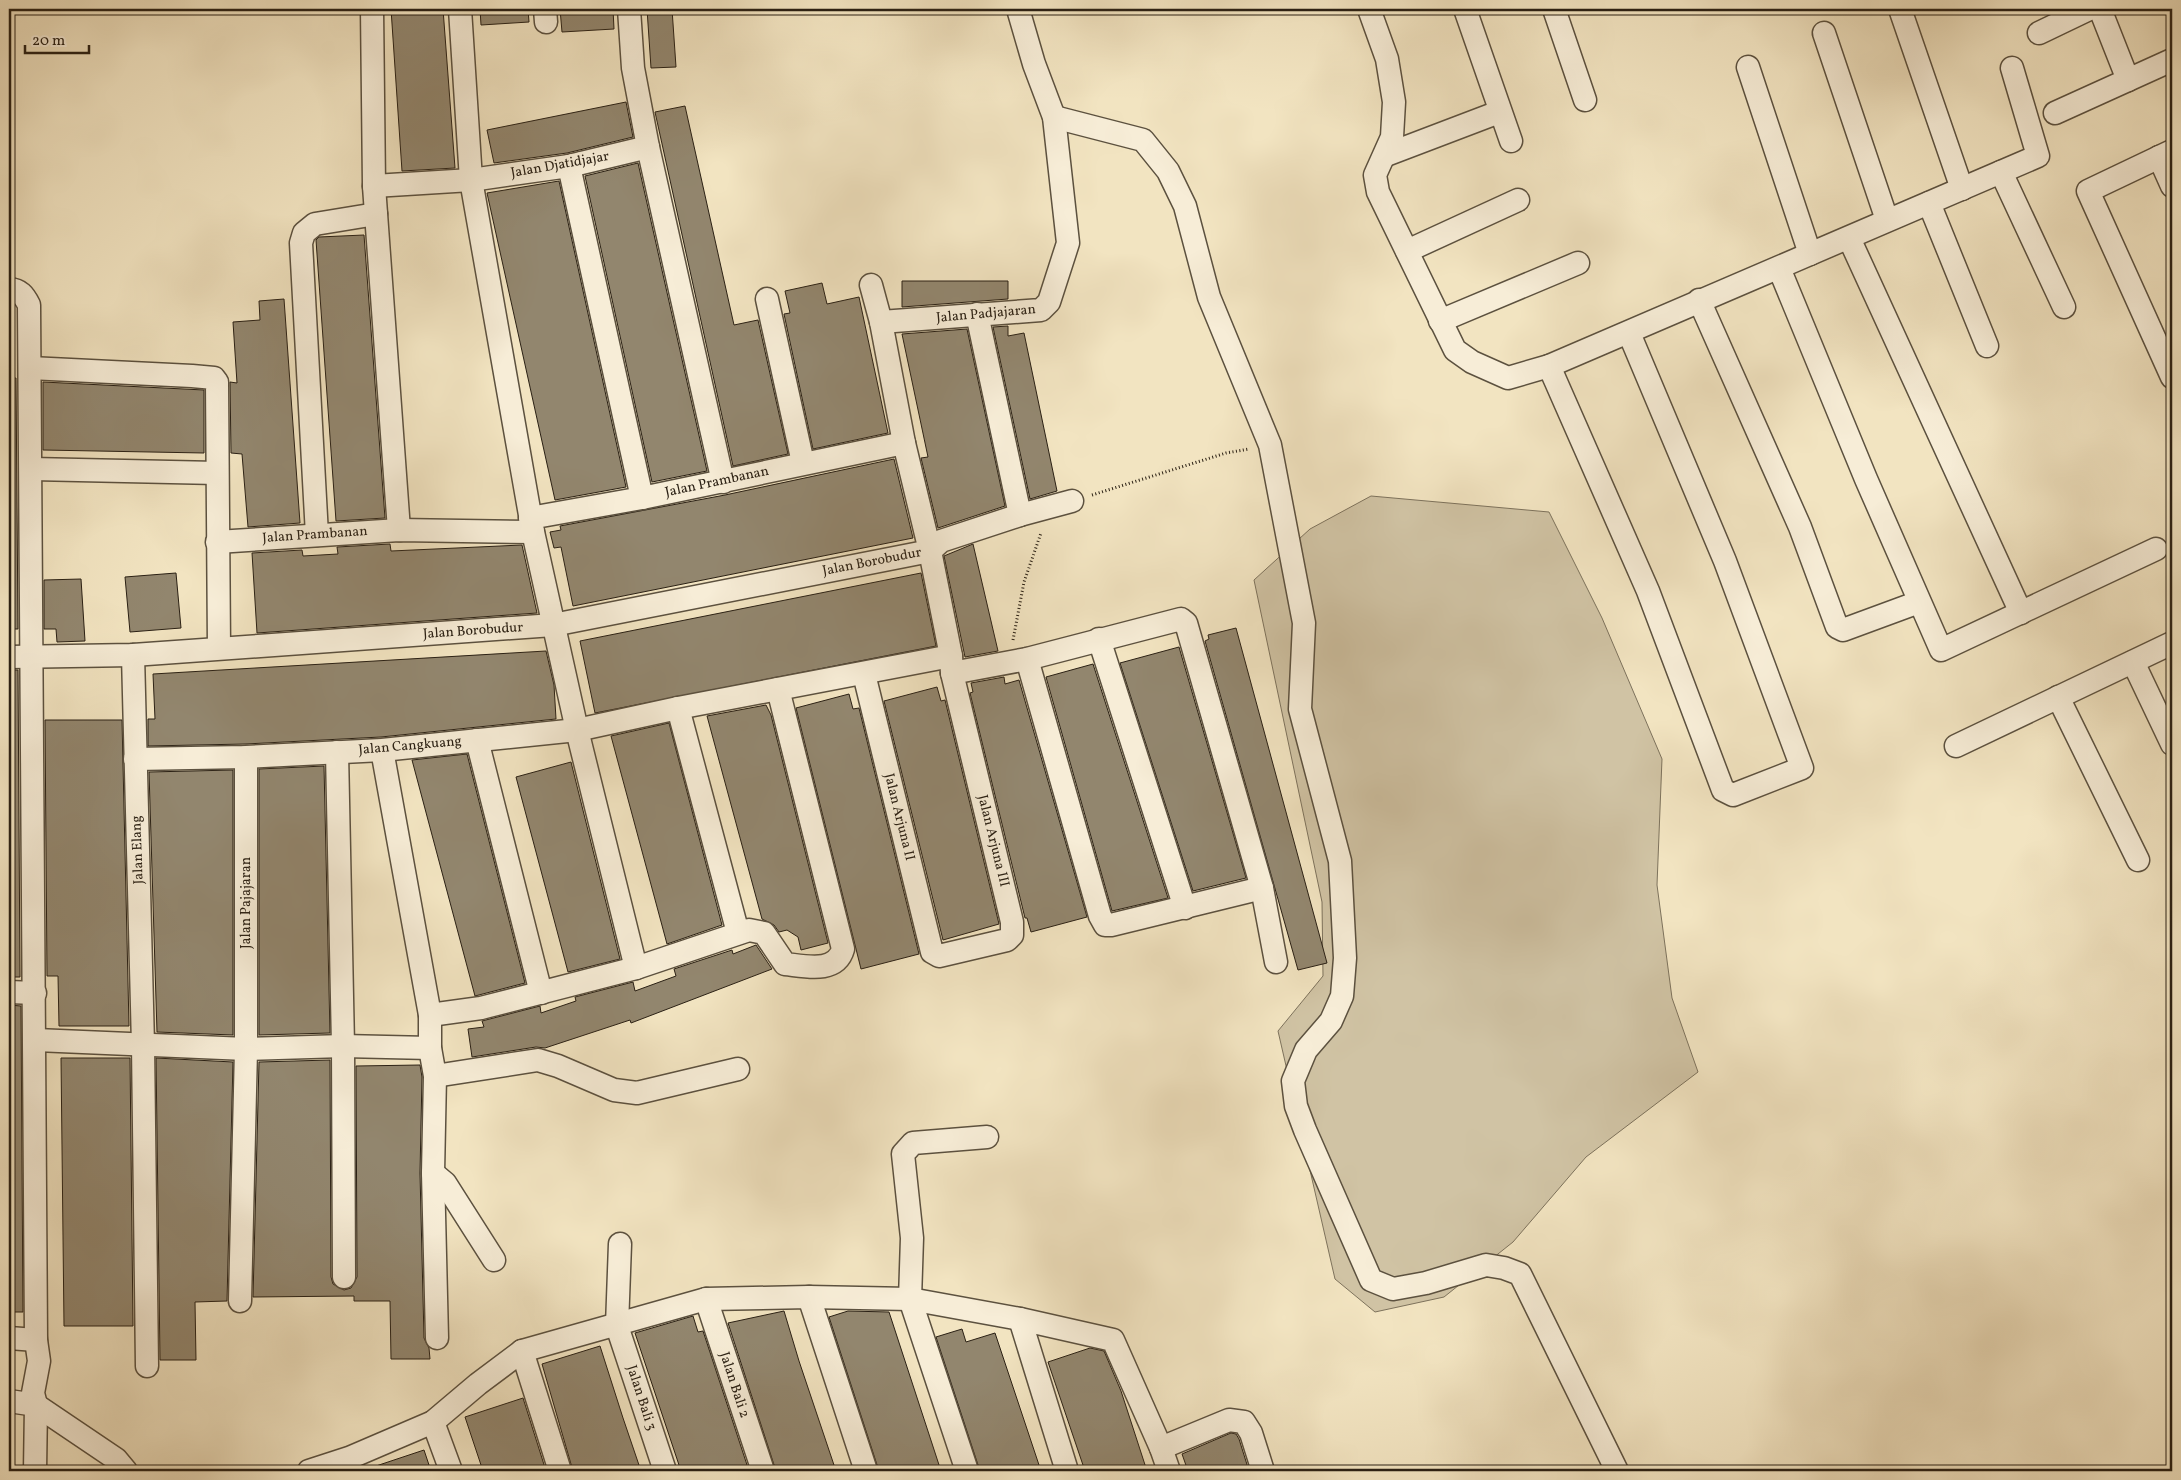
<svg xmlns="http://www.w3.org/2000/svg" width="2181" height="1480" font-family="Vollkorn,serif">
<rect width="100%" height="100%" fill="#f2e4c1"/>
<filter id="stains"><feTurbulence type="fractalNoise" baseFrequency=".004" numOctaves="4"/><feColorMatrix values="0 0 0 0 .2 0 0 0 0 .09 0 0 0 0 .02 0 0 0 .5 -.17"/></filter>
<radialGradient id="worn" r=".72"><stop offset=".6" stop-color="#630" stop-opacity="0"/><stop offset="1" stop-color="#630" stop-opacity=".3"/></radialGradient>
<path fill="#d0c3a4" stroke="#7d725c" d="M1371,496L1549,512L1602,618L1662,759L1657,885L1672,998L1698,1072L1586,1157L1513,1242L1444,1297L1375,1312L1335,1279L1278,1031L1323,976L1322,902L1254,580L1310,529Z"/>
<g fill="#92866e" stroke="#2a2014">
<path d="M391,9H443L455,168L402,171Z"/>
<path d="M480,9H528L529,22L481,25Z"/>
<path d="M560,9H613L614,29L562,32Z"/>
<path d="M647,9H672L676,67L651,68Z"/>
<path d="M626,102L633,137L567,153L494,163L487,130Z"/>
<path d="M685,106L734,325L758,320L788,454L733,466L655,112Z"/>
<path d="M638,163L707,471L652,482L585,176Z"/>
<path d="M559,181L626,487L555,500L487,193Z"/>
<path d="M364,235L385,518L336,521L316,240L319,237Z"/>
<path d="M902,281H1008V299L902,307Z"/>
<path d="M822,283L827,304L859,297L888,433L813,449L784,314L790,313L785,291Z"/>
<path d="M284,299L300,523L248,527L242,454L231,453L230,382L237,383L233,322L260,320L259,301Z"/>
<path d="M1008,326V336L1024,333L1057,491L1030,499L993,327Z"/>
<path d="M967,329L1005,506L938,528L921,458L928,457L902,334Z"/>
<path d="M9,378H16L18,629H9Z"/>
<path d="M43,382L204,390V453L43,450Z"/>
<path d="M894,459L913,538L573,606L561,547L554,548L550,532L561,530L560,526L725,495Z"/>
<path d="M390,544L391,551L522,545L537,613L257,633L252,553L302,550L303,556L338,554L337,547Z"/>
<path d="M973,544L998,651L965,657L944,556Z"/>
<path d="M176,573L181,628L130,632L125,577Z"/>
<path d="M921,573L936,646L595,713L580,641Z"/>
<path d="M81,579L85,641L57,642L56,629H44V580Z"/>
<path d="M1236,628L1327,963L1298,970L1205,641L1209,639L1208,635Z"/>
<path d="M1179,647L1246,878L1193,891L1120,663Z"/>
<path d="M546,651L554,685L556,719L381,737L246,744L148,746V719H155L153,674Z"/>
<path d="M1093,664L1168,898L1112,911L1046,677Z"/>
<path d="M9,670H18L20,977H9Z"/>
<path d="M1004,677L1005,684L1019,680L1087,917L1031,932L1027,918H1025L970,693L973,692L971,683Z"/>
<path d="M937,687L941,701L945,700L999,924L943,940L884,701Z"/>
<path d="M849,694L853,709L859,708L919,954L861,969L796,708Z"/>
<path d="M766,705L771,715L828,943L801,950L798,937L787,930L779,932L774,925L762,919L707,716Z"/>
<path d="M45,720H122L129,1026H59L58,976H47Z"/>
<path d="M669,723L722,925L667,944L611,736Z"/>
<path d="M467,754L525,983L475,996L412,760Z"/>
<path d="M571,762L620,959L568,972L516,777Z"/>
<path d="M324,766L330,1033L259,1035V769Z"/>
<path d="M233,770V1035L157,1032L149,772Z"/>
<path d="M756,945L772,969L631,1023L630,1020L545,1048L536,1047L472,1057L468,1029L484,1027L482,1021L540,1006L541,1013L576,1001L575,997L633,982L635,991L676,976L674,969L732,950L733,954Z"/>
<path d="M9,1005L21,1006L23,1312H9Z"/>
<path d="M61,1058H130L133,1326H64Z"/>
<path d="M156,1058L233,1062L227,1301L195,1302L196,1360H160Z"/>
<path d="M330,1060L331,1277L333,1284L344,1290L351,1288L357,1277L356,1066L420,1065L422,1077L420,1173L424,1338L429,1348L430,1359H391L390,1301H354V1296L253,1297L259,1062Z"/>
<path d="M784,1311L799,1361L836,1471H776L728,1323Z"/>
<path d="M848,1311L889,1312L941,1471H879L829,1317Z"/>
<path d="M693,1316L698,1332L703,1331L749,1471H681L635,1333Z"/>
<path d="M962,1329L966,1342L995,1333L1041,1471H980L936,1337Z"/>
<path d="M600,1346L623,1418L641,1471H573L542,1364Z"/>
<path d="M1090,1348L1104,1351L1121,1391L1147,1471H1085L1048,1362Z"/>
<path d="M523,1398L546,1471H483L465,1417Z"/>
<path d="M1231,1433L1236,1434L1239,1439L1249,1471H1188L1182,1454Z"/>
<path d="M424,1450L431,1471H371L370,1468Z"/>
</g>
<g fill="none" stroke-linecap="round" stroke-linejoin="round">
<defs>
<g id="minor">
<path d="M372,9L374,186L399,530"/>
<path d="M460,9L471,180L533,532L577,730L636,968"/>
<path d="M545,9L546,22"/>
<path d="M629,9L633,68L648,147L723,482"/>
<path d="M1369,9L1387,59L1394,102L1392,137L1375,175L1378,192L1455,350L1472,362L1508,378L1549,366L2038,156L2012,68"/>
<path d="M1465,9L1511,141"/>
<path d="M1554,9L1585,100"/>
<path d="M1900,9L1962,189"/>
<path d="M2100,9L2128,80"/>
<path d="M1824,33L1887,220"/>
<path d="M2039,33L2089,9"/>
<path d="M1748,67L1810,254"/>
<path d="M2055,113L2172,60"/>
<path d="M1054,117L1143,140L1168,171L1185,206L1209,297L1270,445L1304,623L1300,709L1340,861L1345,958L1342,996L1331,1021L1306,1050L1293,1081L1296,1106L1305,1130L1371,1280L1393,1289L1426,1283L1486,1265L1504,1268L1520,1274L1617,1471"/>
<path d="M2172,151L2088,191L2172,377"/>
<path d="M1386,155L1499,112"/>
<path d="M2159,157L2172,186"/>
<path d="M569,166L642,498"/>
<path d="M2001,172L2064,307"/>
<path d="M374,186L471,180L569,166L648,147"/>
<path d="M1929,203L1987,346"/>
<path d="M1849,238L2021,613"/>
<path d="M1407,251L1518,200"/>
<path d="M1779,268L1866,479L1941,650L2156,549"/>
<path d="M9,289C20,290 24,295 29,305L36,1340L39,1361L33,1393L36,1405L35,1471"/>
<path d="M767,299L803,463"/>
<path d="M1699,300L1800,527L1837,627L1843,630L1919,602"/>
<path d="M977,314L1020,515"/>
<path d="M1440,321L1578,263"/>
<path d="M881,322L1041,310L1049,302L1068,243L1054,117L1034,64L1018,9"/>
<path d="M1549,366L1648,591L1723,790L1733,795L1802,768L1725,561L1629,333"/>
<path d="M30,368L192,376L214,378L217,382L219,648"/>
<path d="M32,469L217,473"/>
<path d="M530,518L642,498L904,443"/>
<path d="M317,535L301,243L304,233L315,224L376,214"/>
<path d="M217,542L399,530L533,532"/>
<path d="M1099,639L1185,908"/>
<path d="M133,655L143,1045L147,1366"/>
<path d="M9,657L133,655L553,625L930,551L941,541L1020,515L1072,501"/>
<path d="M1027,659L1100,916L1105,925H1111L1262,888"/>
<path d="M2133,662L2172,744"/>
<path d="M952,673L1027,659L1181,619L1186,623L1262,888L1276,962"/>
<path d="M864,674L932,952L939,956L1007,940L1012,935V922L952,673L951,656L930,551L904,443L881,322L871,285"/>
<path d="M2058,697L2138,860"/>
<path d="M678,708L738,933"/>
<path d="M477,740L541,993"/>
<path d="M1956,746L2172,643"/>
<path d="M382,750L430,1015V1048L435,1076L433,1173L437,1338"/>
<path d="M337,752L343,1046L344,1277"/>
<path d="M135,759L246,757L382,750L577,730L678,708L951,656"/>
<path d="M9,992L35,993"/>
<path d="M430,1015L481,1008L636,968L749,930L764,933L785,964C805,966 836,974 843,949L778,689"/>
<path d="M36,1040L246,1049L343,1046L430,1048"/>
<path d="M435,1076L538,1060L558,1066L614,1090L637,1093L738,1069"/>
<path d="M433,1173L445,1183L494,1260"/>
<path d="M620,1244L617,1326L665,1471"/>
<path d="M809,1297L866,1471"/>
<path d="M706,1299L763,1471"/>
<path d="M240,1301L246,1049V757"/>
<path d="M1020,1319L1067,1471"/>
<path d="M9,1338L36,1340"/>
<path d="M522,1351L560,1471"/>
<path d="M9,1401L36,1405L116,1459L126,1471"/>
<path d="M433,1422L451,1471"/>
<path d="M1161,1448L1229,1420L1244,1422L1251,1433L1263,1471"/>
<path d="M309,1471L349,1458L433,1422L478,1384L522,1351L706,1299L809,1297L910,1299L1020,1319L1113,1340L1161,1448L1169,1471"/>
<path d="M967,1471L910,1299L912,1238L903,1154L913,1143L987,1137"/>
</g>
</defs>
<use href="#minor" stroke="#5c513f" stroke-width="25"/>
<g stroke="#2a2014" stroke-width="3" stroke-dasharray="1 2.5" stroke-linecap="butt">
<path d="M1092,495L1226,453L1249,449"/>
<path d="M1013,640L1024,582L1041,533"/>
</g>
<use href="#minor" stroke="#f7edd7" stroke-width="22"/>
</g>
<g text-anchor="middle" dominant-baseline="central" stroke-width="5" stroke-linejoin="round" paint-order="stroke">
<g font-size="14" fill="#2a2014" stroke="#f7edd7">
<text transform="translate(560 165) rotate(-10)">Jalan Djatidjajar</text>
<text transform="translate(986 314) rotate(-5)">Jalan Padjajaran</text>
<text transform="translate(717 482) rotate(-12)">Jalan Prambanan</text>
<text transform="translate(315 535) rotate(-4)">Jalan Prambanan</text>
<text transform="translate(872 562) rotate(-11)">Jalan Borobudur</text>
<text transform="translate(473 631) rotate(-4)">Jalan Borobudur</text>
<text transform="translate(410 746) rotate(-5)">Jalan Cangkuang</text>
<text transform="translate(899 817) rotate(76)">Jalan Arjuna II</text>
<text transform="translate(993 841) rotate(76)">Jalan Arjuna III</text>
<text transform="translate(138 850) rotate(-92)">Jalan Elang</text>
<text transform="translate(246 903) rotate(-90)">Jalan Pajajaran</text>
<text transform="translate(734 1385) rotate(72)">Jalan Bali 2</text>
<text transform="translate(641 1398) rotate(72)">Jalan Bali 3</text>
</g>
</g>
<rect width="2181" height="1480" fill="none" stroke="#f2e4c1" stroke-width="30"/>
<rect x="10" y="10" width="2161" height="1460" fill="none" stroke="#2a2014" stroke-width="2.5"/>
<rect x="15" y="15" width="2151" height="1450" fill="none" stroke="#2a2014"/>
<path d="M25 45v8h64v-8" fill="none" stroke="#2a2014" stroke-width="2.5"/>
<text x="32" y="45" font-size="15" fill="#2a2014" stroke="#f7edd7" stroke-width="4" paint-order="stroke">20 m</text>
<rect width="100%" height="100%" filter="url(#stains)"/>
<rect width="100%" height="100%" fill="url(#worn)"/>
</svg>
